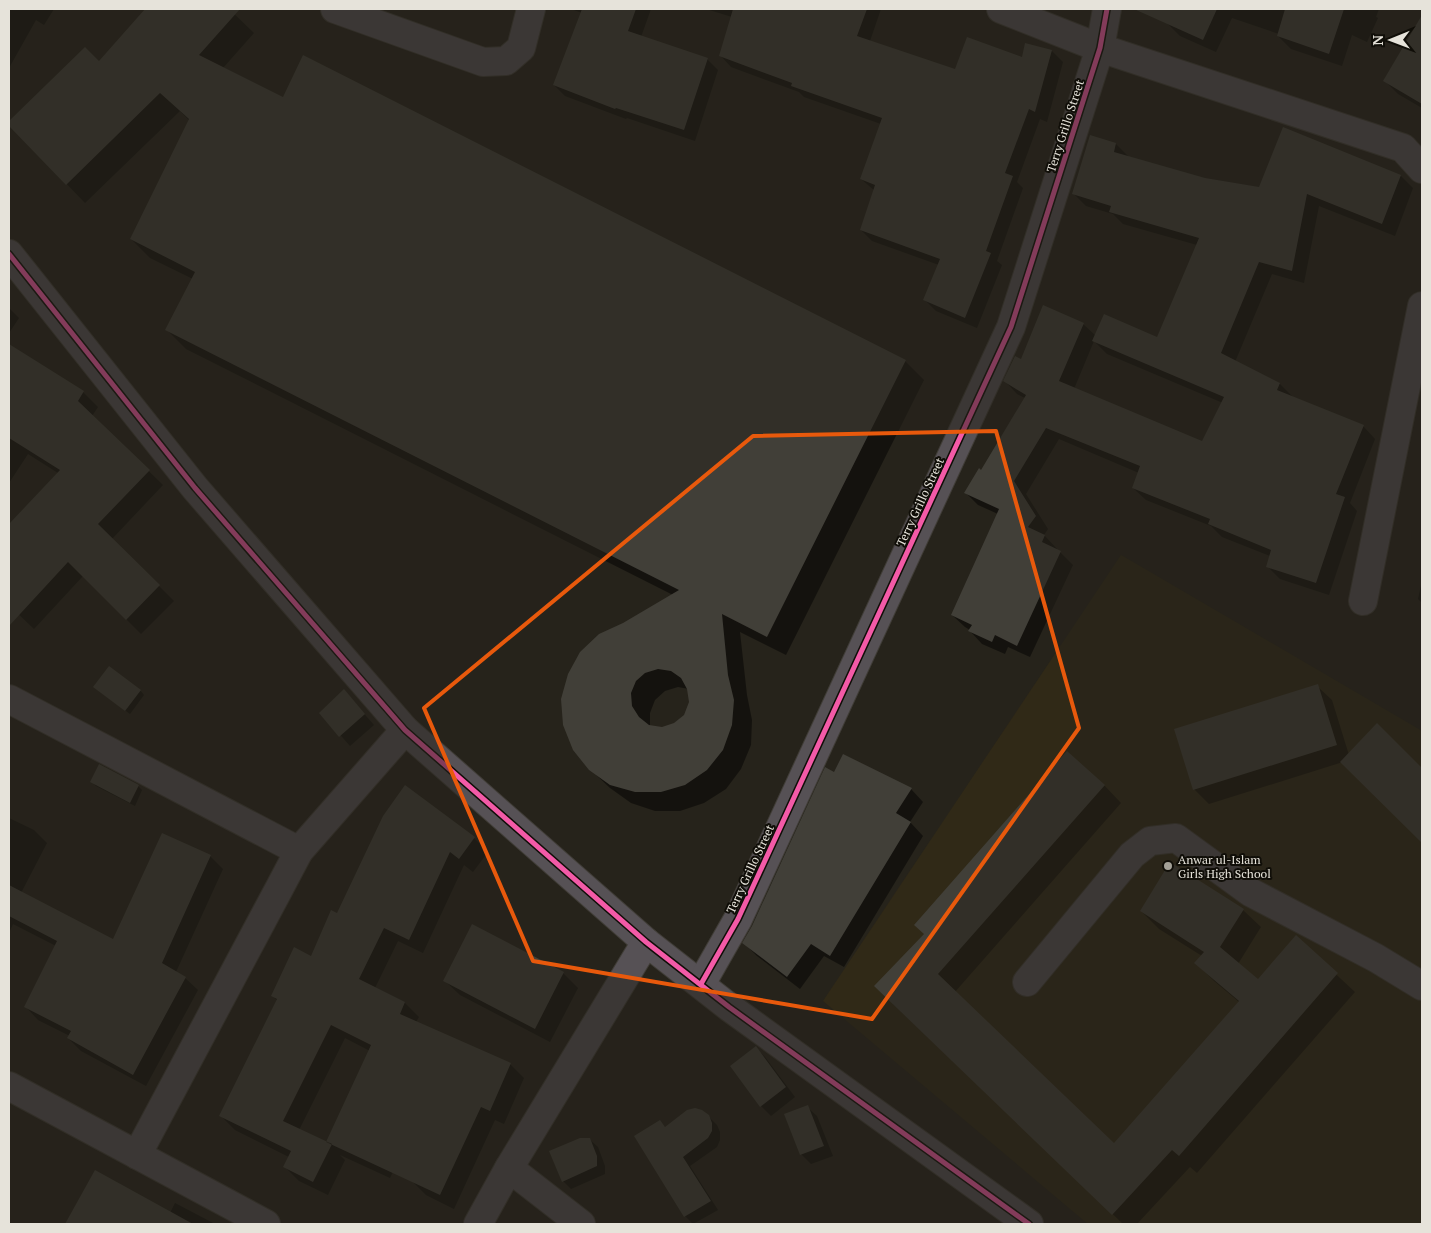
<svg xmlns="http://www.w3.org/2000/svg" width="1431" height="1233" font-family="'PT Serif',serif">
<rect width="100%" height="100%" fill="#26231b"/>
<path fill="#302917" d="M1121,555L1422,731V1224H1088L823,1001Z"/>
<g fill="#0007" fill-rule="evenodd">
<path d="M9,9H54L44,25L36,20L9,68Z"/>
<path d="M147,9H229L254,33L223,68L283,99L905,361L924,380L786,655L740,632L747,695L752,720L751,745L741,769L726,789L704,803L680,811H655L631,803L610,788L590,769L623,624L673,595L186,349L167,330L193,279L150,258L131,239L190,121L180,111L85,203L9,124V122L85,48L99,62ZM678,687L689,689L690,702L685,715L675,724L662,728L650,726V713L655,700L665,691Z"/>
<path d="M571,9H651L641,37L707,59L718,70L695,141L627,118L626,119L565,96L554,85L582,13Z"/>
<path d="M706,9H881L870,41L955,71L1023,59L1052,51L1063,62L1047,122L1040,119L1017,182L1023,188L997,261L1002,265L977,328L936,311L925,300L939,265L872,241L861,230L875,191L861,179L881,124L804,97L799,92L731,67L720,55L732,17Z"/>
<path d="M1174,9H1379L1376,17L1378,18L1367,42L1352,35L1342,66L1291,49L1278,36L1279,34L1232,18L1216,52L1180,36L1167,23Z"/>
<path d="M1422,17V108L1398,94L1385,81Z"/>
<path d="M1116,144L1129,157L1204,179L1260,188L1401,176L1413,188L1395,236L1319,206L1304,283L1272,274L1235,362L1280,384L1293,397L1363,426L1375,439L1350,503L1357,511L1329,595L1280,579L1267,566L1270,556L1222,537L1211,526L1146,500L1133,488L1139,473L1059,439L1026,494L1048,529L1044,535L1057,549L1056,550L1060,552L1073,565L1030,657L1008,647L1005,654L982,644L970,631V630L965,627L952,615L998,514L978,505L965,492L982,471L1025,398L1017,394L1005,381L1083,324L1096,336L1157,338L1197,245L1123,224L1113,214L1086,206L1073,193ZM1094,341L1107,354L1223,403L1202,442L1074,389Z"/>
<path d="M9,308L19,318L9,333Z"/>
<path d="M9,345L83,392L98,407L92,416L163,485L112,539L174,601L141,634L83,576L34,629L9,605V525L58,473L28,454L9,483Z"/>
<path d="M1422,581V603L1418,599Z"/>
<path d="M1317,686L1332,700L1349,755L1377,725L1422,769V841L1343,762L1209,804L1194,789Z"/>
<path d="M140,690L144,695L130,714L99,691Z"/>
<path d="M344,691L374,725L350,746L321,713Z"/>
<path d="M834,773L911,789L923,802L910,822L923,836L844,967L824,956L800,989L757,956L744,943Z"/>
<path d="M92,782L138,786L142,790L135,806L96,786Z"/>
<path d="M1104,785L1121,803L955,992L1114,1145L1239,1002L1214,981L1196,963L1202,956L1159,929L1141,911L1243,910L1261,927L1238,964L1258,981L1296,937L1355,992L1197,1173L1190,1167L1137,1224H1123L893,1004Z"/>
<path d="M9,818L34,830L47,843L21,893L114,941L210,856L223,869L176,972L185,978L198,990L146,1086L81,1051L68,1038L70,1036L38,1020L26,1007L56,946L13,924L9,933Z"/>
<path d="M474,838L488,852L473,872L464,865L423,953L398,941L375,988L405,1003L419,1017L416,1022L510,1064L524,1078L504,1124L495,1120L454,1209L426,1195L412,1181L410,1137L390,1178L340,1155L345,1160L328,1195L299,1181L285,1167L289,1157L235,1130L221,1116L278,1001L272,996L312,957L337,915ZM345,1038L370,1051L328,1141L332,1146L299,1130Z"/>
<path d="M563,973L578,988L550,1042L460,995L445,981Z"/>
<path d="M756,1048L765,1057L795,1097L771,1116L761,1106Z"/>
<path d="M807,1107L817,1116L833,1156L811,1164L801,1154Z"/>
<path d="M708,1116L717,1125L720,1132V1140L717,1147L690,1166L718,1210L693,1224L685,1216L635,1137L660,1122L666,1128Z"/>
<path d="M589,1139L598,1147L605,1166V1174L571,1189L563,1181Z"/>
<path d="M95,1172L170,1213L175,1203L215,1224H67Z"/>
</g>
<g fill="#413f38" fill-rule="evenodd">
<path d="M145,9H240L199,55L283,97L303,55L906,360L767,637L722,614L728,675L734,700L732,725L723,750L707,770L685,785L661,792H635L610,785L589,770L573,750L563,725L561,699L568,674L580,652L599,634L623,623L679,590L165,330L195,272L130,239L189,119L160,93L66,185L9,126V121L85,47L99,61ZM658,669L671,671L681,678L687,689L689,702L684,715L674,723L662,727L649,725L639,717L632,706L631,693L636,681L645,673Z"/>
<path d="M582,9H636L628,31L708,58L684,130L616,108L615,109L553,85Z"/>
<path d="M733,9H867L857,36L955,69L967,37L1022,57L1025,43L1052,50L1035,112L1029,109L1005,173L1013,176L986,251L991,253L965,318L923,300L940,259L860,230L875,185L860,179L882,118L791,86L792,83L719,56Z"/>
<path d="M1134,9H1217L1203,40Z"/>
<path d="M1285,9H1344L1329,54L1277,36Z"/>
<path d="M1422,15V104L1383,81Z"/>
<path d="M1283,127L1401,175L1382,224L1307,194L1292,271L1259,262L1221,353L1280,383L1277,390L1364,425L1336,494L1345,497L1316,583L1266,567L1271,550L1208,524L1210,519L1132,488L1140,466L1046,428L1014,481L1036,516L1028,527L1045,535L1042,542L1061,551L1017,646L995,635L992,642L968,631L972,625L951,615L999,509L964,493L979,468L981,470L1026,395L1003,381L1015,356L1021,359L1043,305L1084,323L1059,381L1202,441L1224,397L1092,341L1104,314L1157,337L1199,238L1109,212L1111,206L1072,194L1090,135L1116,143L1114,152L1205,178L1259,187Z"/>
<path d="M9,344L84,391L78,401L150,470L98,524L160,585L126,620L68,562L9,626V524L60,470L9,438Z"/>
<path d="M109,666L141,690L125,711L93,687Z"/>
<path d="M1318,684L1337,745L1193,790L1174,729Z"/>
<path d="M344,689L365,714L339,737L319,713Z"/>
<path d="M1377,723L1422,768V843L1340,762Z"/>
<path d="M1067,751L1105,785L938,974L1114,1143L1239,1001L1194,963L1204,952L1140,911L1170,862L1244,909L1220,947L1258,979L1296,935L1338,973L1179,1156L1172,1150L1112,1215L874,986L924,934L914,925Z"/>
<path d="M843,754L912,788L896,813L911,822L830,956L811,944L787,977L742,943L752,926L825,767L834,772Z"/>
<path d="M99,764L139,785L130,803L90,782Z"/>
<path d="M405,785L475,837L459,859L450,852L409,940L384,928L359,979L405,1002L400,1014L511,1063L490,1111L481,1107L440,1195L326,1142L371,1045L331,1025L283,1121L332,1144L313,1182L283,1167L291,1151L219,1116L277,999L271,996L294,947L311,956L331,910L337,913L383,816Z"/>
<path d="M162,833L211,855L162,963L186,977L133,1075L67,1038L71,1031L24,1007L57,941L9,916V885L113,939Z"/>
<path d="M472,924L564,972L535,1029L443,981Z"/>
<path d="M756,1046L786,1087L760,1107L730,1066Z"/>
<path d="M808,1105L824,1146L800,1155L784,1114Z"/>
<path d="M695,1108L702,1110L709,1115L712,1123V1131L708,1138L683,1157L711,1201L684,1217L634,1136L660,1120L665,1127L687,1110Z"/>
<path d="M580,1138H590L597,1156V1166L562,1182L549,1151Z"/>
<path d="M95,1170L193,1224H65Z"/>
</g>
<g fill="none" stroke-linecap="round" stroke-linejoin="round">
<defs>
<g id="minor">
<path d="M335,9L483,62L506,61L521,48L531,9"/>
<path d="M1001,9L1100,48L1403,148L1422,169"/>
<path d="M9,254L195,488L405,730L646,942L729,1007L1029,1224"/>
<path d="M1363,601L1422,306"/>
<path d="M9,699L299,851"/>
<path d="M1027,982L1132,855L1150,841L1176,838L1250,892L1376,958L1422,986"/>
<path d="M701,984L738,919L1011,327L1100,48L1107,9"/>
<path d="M9,1086L266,1224"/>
<path d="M137,1155L280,887L299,851L405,730"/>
<path d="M509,1168L581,1224"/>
<path d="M478,1224L509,1168L646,942"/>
</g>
</defs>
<use href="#minor" stroke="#403d37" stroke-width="30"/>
<use href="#minor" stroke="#565155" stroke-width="28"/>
<defs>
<g id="cycleway">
<path d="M9,254L195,488L405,730L646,942L729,1007L1029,1224"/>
<path d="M701,984L738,919L1011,327L1100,48L1107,9"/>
</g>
</defs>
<use href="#cycleway" stroke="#100e08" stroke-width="8"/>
<use href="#cycleway" stroke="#f35aa7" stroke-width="5"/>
</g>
<path d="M0 0H1431V1233H0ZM996,431L1079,728L872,1019L533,961L424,708L753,436Z" fill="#26231b" fill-opacity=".55" fill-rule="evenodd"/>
<path fill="none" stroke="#e8590c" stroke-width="4" stroke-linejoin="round" d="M996,431L1079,728L872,1019L533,961L424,708L753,436Z"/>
<circle fill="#a3a097" stroke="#100e08" stroke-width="2" cx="1168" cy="866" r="5"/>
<g text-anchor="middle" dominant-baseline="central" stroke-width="4" stroke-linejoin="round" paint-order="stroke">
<g font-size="12" fill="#e6e3da" stroke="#100e08">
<text transform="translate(1065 126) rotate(-72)">Terry Grillo Street</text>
<text transform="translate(920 502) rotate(-65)">Terry Grillo Street</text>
<text transform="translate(750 869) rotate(-65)">Terry Grillo Street</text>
</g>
<g font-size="12" fill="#e6e3da" stroke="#100e08" text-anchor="start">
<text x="1178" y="859">Anwar ul-Islam<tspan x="1178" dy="14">Girls High School</tspan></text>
</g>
</g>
<rect width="1431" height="1233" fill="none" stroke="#e6e3da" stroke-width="20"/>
<g transform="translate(1391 40) rotate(269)" stroke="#100e08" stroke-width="4" paint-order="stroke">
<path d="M0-4L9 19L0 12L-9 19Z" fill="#e6e3da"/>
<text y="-8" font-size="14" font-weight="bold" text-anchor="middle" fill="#e6e3da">N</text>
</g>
</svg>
